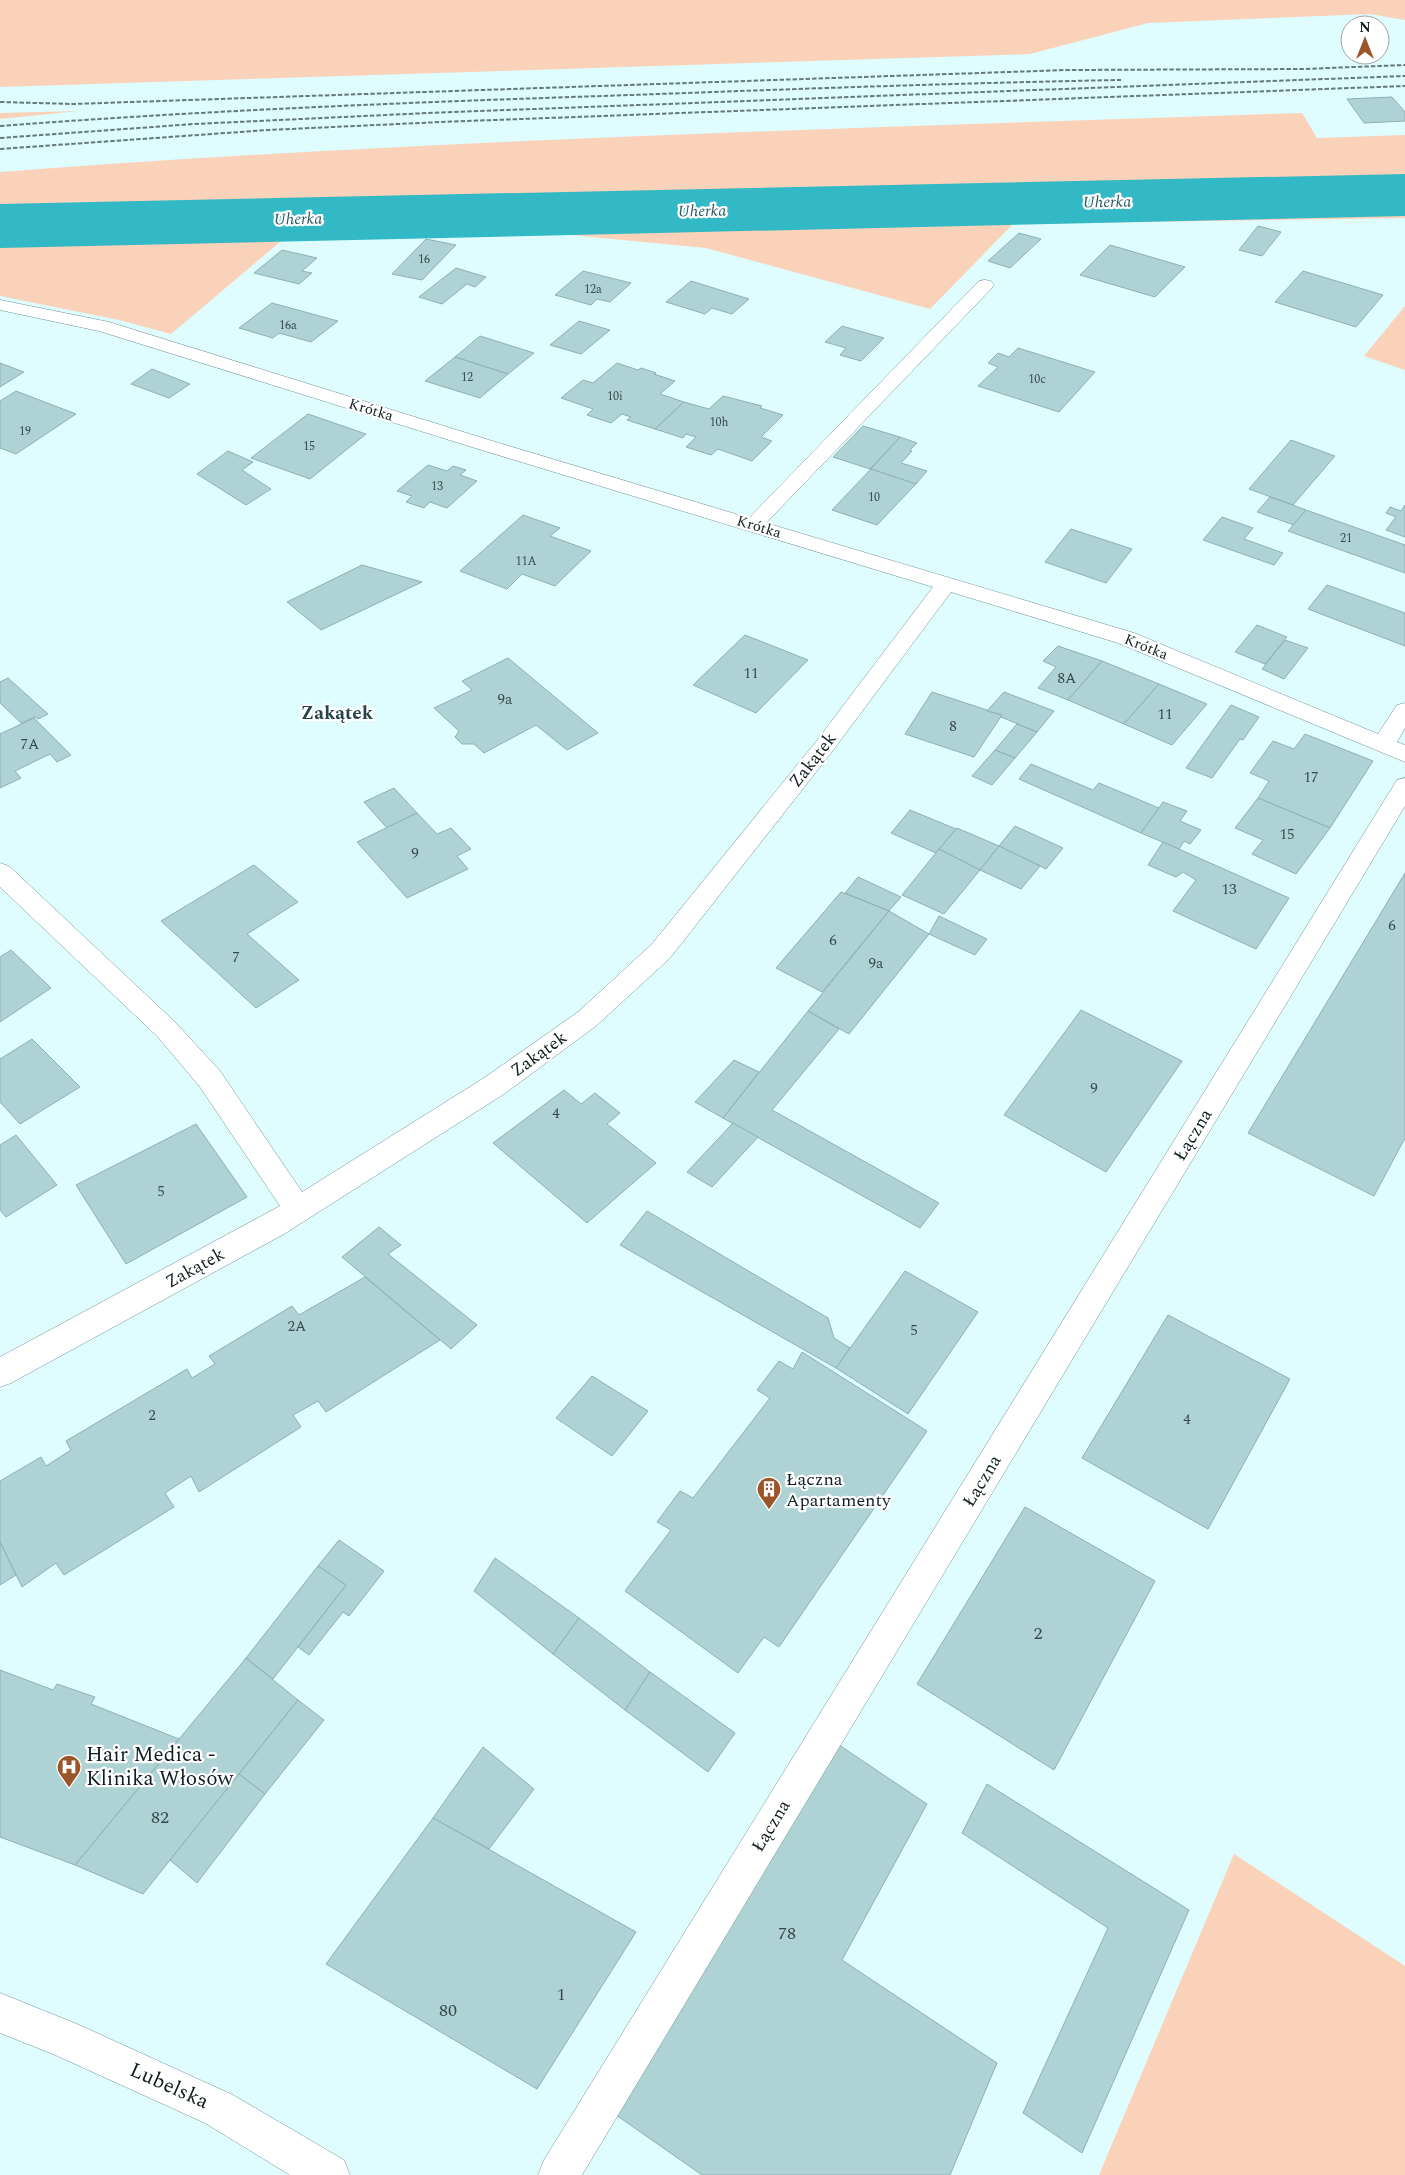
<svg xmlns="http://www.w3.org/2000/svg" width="1405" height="2175" font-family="Spectral,serif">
<rect width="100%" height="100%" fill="#dffcfe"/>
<g fill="#fad1b9">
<path d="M0,0H1405V20L1370,14L1148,23L1030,54L0,87Z"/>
<path d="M79,111L0,119V113Z"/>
<path d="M1302,113L1317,138L1405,135V218L1013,224L930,309L706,248L498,228L293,231L171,334L119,320L0,296V172C433,139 868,128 1302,113Z"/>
<path d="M1405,306V370L1364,356Z"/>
<path d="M1234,1854L1405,1966V2175H1099Z"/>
</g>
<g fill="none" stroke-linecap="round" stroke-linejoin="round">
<path fill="#32b9c5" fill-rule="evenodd" d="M1405,174V216L0,248V204Z"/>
</g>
<g fill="#afd2d5" stroke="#8eb0b4">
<path d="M1392,97L1405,112V121L1364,123L1347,99Z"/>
<path d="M1258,226L1281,232L1262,256L1239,250Z"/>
<path d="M1019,233L1041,239L1010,268L988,261Z"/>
<path d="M426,239L456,245L422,280L392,274Z"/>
<path d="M1110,245L1185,267L1155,297L1080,275Z"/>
<path d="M282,250L317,258L302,271L312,273L299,284L254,273Z"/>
<path d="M456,268L486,277L475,287L467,284L442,304L419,297Z"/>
<path d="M583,271L631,283L610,302L597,299L591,305L555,295Z"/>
<path d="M1303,271L1383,295L1356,327L1275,302Z"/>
<path d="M691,281L749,299L732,314L712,308L705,314L666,302Z"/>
<path d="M272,303L338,321L311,342L279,333L273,338L239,328Z"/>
<path d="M579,321L610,330L581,354L550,345Z"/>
<path d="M842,326L884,338L861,361L840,355L846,348L825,342Z"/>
<path d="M480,336L534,353L508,374L455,357Z"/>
<path d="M1018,348L1095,372L1059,412L978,386L998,367L988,363L998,353L1009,357Z"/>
<path d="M455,357L508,374L480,398L425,381Z"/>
<path d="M0,363L24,372L0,387Z"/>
<path d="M617,363L638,370L641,368L656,373L654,374L675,381L660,394L684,402L655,429L627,420L631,417L622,414L611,423L587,415L593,409L561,398L583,380L593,383Z"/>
<path d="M152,369L190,384L169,398L131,384Z"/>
<path d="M16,391L76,414L16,454L0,448V401Z"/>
<path d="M723,396L762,406L760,408L783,415L761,437L772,441L752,461L718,449L711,455L686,447L696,437L686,434L683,438L655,429L684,402L709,409Z"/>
<path d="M308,414L366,434L310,479L251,458Z"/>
<path d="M863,426L900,437L870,469L833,457Z"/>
<path d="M900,437L917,443L910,450L912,451L901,463L927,471L916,484L871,469Z"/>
<path d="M1291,440L1335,456L1293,505L1249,489Z"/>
<path d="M228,451L253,462L242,470L271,489L246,505L197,474Z"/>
<path d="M428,465L447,471L453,466L466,470L460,475L477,481L447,508L430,502L424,508L406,502L412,496L397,491Z"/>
<path d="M871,469L916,484L877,525L832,510Z"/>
<path d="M1270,497L1293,505L1306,510L1294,525L1257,512Z"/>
<path d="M1405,505V537L1386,530L1396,517L1386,513L1390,507L1401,511Z"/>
<path d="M1306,510L1405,545V573L1288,531Z"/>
<path d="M523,515L560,528L550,536L591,551L555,586L522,574L507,589L460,571Z"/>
<path d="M1222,517L1253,528L1244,539L1283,553L1274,565L1203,540Z"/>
<path d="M1071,529L1132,549L1106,583L1045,562Z"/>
<path d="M362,565L422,582L321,630L287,602Z"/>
<path d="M1327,585L1405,613V646L1308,609Z"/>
<path d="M1257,625L1287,637L1265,664L1235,652Z"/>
<path d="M745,635L808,660L756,713L693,685Z"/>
<path d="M1285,640L1308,648L1284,679L1262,669Z"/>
<path d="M1058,646L1102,661L1068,700L1038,688L1056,667L1043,661Z"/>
<path d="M508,658L598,733L567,750L536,725L484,753L474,744H462L455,737L459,731L434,708L472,690L462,681Z"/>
<path d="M1102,661L1159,684L1124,724L1068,700Z"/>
<path d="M8,678L48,714L38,719L35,717L21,723L0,703V682Z"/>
<path d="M1159,684L1207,704L1172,745L1124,724Z"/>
<path d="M932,692L1002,715L974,757L905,734Z"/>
<path d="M1004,692L1054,711L1037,732L1001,717L1002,715L987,711Z"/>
<path d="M1231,705L1259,717L1243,740L1240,739L1212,778L1186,768Z"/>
<path d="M34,718L71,755L57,762L50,754L15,771L21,778L0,788V734Z"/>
<path d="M1017,724L1037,732L1015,758L995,750Z"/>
<path d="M1305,734L1373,761L1330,828L1258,798L1269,781L1250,773L1273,741L1294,749Z"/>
<path d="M995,750L1015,758L992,785L972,776Z"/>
<path d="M1031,764L1093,790L1099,783L1159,808L1141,833L1019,779Z"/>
<path d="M394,788L417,813L387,828L364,802Z"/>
<path d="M1258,798L1330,828L1296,874L1252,854L1263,840L1235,828Z"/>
<path d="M1163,802L1187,811L1180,821L1201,830L1190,844L1184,841L1179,849L1141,833Z"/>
<path d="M910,810L956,829L936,853L891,833Z"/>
<path d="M417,813L437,834L451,828L471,849L457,856L468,869L407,898L357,842Z"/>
<path d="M1015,826L1063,848L1046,869L999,846Z"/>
<path d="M957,828L999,846L980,870L939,849Z"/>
<path d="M1163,842L1289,898L1256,949L1173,911L1196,880L1183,872L1176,877L1148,865Z"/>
<path d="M999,846L1040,866L1021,889L980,870Z"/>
<path d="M939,849L980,870L944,914L902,895Z"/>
<path d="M254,865L298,902L247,934L299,980L256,1008L161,921Z"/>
<path d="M1405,873V1138L1374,1196L1248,1133Z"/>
<path d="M858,877L901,897L889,911L845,893Z"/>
<path d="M841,892L889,911L822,992L776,968Z"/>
<path d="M889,911L929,934L849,1034L808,1011Z"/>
<path d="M939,916L987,939L975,955L929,934Z"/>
<path d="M11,950L51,988L0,1022V957Z"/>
<path d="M1081,1010L1182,1061L1106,1172L1004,1115Z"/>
<path d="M808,1011L839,1029L772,1110L939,1203L920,1228L723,1118Z"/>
<path d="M32,1039L80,1087L20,1124L0,1102V1059Z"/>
<path d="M734,1060L759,1072L723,1118L695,1102Z"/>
<path d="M564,1090L581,1104L595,1093L620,1113L607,1124L656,1163L587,1223L493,1143Z"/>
<path d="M733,1123L758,1137L712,1187L687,1172Z"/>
<path d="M196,1124L247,1197L126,1264L76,1185Z"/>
<path d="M16,1135L57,1185L6,1217L0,1210V1145Z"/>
<path d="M647,1211L828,1318L834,1338L850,1348L836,1368L620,1245Z"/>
<path d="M379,1227L401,1245L388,1254L477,1325L451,1349L342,1257Z"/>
<path d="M905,1271L978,1312L908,1414L836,1368Z"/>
<path d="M365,1277L440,1340L326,1412L318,1401L293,1415L301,1427L199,1492L191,1476L165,1493L174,1507L64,1575L56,1563L22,1587L0,1542V1481L41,1457L46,1466L71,1450L66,1441L187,1369L192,1378L215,1364L209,1356L292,1306L299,1315Z"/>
<path d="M1168,1315L1290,1379L1208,1529L1082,1458Z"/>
<path d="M802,1352L927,1431L779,1647L764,1637L738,1673L625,1591L671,1530L657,1522L680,1491L693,1498L770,1398L757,1390L779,1361L793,1369Z"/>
<path d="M592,1376L648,1411L612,1456L556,1418Z"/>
<path d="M1025,1507L1155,1581L1054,1770L917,1684Z"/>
<path d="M339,1540L384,1571L349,1616L343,1612L309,1655L298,1647L346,1585L318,1566Z"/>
<path d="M0,1542L16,1575L0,1585Z"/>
<path d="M495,1558L579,1618L553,1654L474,1591Z"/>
<path d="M318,1566L346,1585L273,1679L246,1658Z"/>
<path d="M579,1618L650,1672L625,1710L553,1654Z"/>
<path d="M246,1658L298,1700L143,1894L75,1865Z"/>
<path d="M0,1670L53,1690L57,1684L95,1697L91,1704L179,1739L75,1865L0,1837Z"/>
<path d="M650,1672L735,1733L708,1772L625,1710Z"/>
<path d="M298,1700L324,1720L265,1794L239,1774Z"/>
<path d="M836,1743L927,1804L842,1960L997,2063L950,2175H702L616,2115Z"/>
<path d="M483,1747L534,1789L489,1849L433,1818Z"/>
<path d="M239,1774L265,1794L197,1883L170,1860Z"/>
<path d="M987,1784L1189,1910L1082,2153L1023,2113L1108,1928L962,1833Z"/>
<path d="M433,1818L636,1932L537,2089L326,1964Z"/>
</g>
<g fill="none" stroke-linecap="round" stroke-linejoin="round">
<defs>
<g id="street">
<path d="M985,280L991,281L994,285L991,289L766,523L1134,633L1378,734L1397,705L1405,703V728L1397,742L1405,745V762L1118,643L951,592L831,753L670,958L596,1026L504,1094L284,1234L11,1383L0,1387V1357L280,1206L200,1087L158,1037L0,887V863L9,866L176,1023L220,1071L302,1192L484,1078L578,1012L652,944L815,743L933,587L475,448L99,331L0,310V300L109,322L489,440L749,518L979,281Z"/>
<path d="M1405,778V806L582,2175H538L544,2160L1397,780Z"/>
</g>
<path id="secondary" d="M0,1993L77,2024L233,2095L344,2160L350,2175H290L205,2123L53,2054L0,2033Z"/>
</defs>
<use href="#street" stroke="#719295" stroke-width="1"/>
<use href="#secondary" stroke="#719295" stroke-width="1"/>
<use href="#street" fill="#fff" fill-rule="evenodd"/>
<use href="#secondary" fill="#fff" fill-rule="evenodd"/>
<g stroke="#65797a" stroke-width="2" stroke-dasharray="4.5 2" stroke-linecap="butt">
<path d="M0,102L73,104L1067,70L1303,69L1405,65"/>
<path d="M0,126C210,110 420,102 631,95C794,89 957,83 1121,80"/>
<path d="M0,138L194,124L428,113L1405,76"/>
<path d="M0,149L268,130L441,122L1405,86"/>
</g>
</g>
<defs>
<symbol id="building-pin" viewBox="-11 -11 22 30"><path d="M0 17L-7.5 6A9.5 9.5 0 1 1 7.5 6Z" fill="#9a5628" stroke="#fff"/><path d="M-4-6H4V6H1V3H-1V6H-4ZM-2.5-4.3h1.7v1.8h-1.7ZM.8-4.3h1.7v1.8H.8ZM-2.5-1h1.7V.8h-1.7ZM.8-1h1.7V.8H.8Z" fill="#fff"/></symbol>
<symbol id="hospital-pin" viewBox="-11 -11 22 30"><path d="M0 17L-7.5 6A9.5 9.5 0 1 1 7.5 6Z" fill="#9a5628" stroke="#fff"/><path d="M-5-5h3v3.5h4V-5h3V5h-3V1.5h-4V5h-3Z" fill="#fff"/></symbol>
</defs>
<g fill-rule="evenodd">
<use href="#building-pin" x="755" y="1475" width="28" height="38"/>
<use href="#hospital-pin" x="55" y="1753" width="28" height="38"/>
</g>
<g text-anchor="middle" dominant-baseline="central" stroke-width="4.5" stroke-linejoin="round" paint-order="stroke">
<g font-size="12" fill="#384b4c">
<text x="424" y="259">16</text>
<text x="593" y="289">12a</text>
<text x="288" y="325">16a</text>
<text x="467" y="377">12</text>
<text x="1037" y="379">10c</text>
<text x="615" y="396">10i</text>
<text x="719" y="422">10h</text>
<text x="25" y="431">19</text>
<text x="309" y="446">15</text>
<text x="437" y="486">13</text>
<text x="874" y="497">10</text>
<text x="1346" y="538">21</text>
<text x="526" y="561">11A</text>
</g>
<g font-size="15" fill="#101e1f" stroke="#fff">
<text transform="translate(371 410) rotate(17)">Krótka</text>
<text transform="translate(759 527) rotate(17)">Krótka</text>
<text transform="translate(1146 647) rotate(22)">Krótka</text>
</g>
<g font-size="15" fill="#384b4c">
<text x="751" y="673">11</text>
<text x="1067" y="678">8A</text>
<text x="505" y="699">9a</text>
<text x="1165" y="714">11</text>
<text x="953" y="726">8</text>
<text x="30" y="744">7A</text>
<text x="1311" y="777">17</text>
<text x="1287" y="834">15</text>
<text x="415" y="853">9</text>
<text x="1229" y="889">13</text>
<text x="1392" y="925">6</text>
<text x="833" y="940">6</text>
<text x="236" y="957">7</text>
<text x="876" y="963">9a</text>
<text x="1094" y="1088">9</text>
<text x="556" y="1113">4</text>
<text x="161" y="1191">5</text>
<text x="297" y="1326">2A</text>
<text x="914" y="1330">5</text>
<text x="152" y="1415">2</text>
<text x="1187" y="1419">4</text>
</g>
<g font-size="16" font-style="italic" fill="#255a5f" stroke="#fff">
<text transform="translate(1107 202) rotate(-1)">Uherka</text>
<text transform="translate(702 211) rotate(-1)">Uherka</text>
<text transform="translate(298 219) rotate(-1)">Uherka</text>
</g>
<g font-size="18" fill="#101e1f" stroke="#fff">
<text transform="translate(813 760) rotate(-52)">Zakątek</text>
<text transform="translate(539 1054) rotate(-36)">Zakątek</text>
<text transform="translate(1193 1135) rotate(-59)">Łączna</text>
<text transform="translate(195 1268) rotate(-29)">Zakątek</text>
<text transform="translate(982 1481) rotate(-59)">Łączna</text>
<text transform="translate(771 1826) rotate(-59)">Łączna</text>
</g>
<g font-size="18" fill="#101e1f" stroke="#fff" text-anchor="start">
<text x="786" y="1479">Łączna<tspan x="786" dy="21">Apartamenty</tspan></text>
</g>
<g font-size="18" fill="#384b4c">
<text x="1038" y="1633">2</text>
<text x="160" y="1817">82</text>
<text x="787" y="1933">78</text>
<text x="561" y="1994">1</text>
<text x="448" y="2010">80</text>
</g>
<g font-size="19" font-weight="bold" fill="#264548" stroke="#fff">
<text x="337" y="713">Zakątek</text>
</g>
<g font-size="21" fill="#101e1f" stroke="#fff" text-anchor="start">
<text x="86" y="1755">Hair Medica -<tspan x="86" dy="24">Klinika Włosów</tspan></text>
</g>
<g font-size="21" fill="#101e1f" stroke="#fff">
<text transform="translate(169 2086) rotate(24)">Lubelska</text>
</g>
</g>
<g transform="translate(1365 40)"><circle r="24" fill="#ffffff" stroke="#9fa5a5"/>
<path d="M0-4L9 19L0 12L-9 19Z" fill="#9a5628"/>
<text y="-8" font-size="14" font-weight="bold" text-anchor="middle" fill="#101e1f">N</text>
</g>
</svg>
